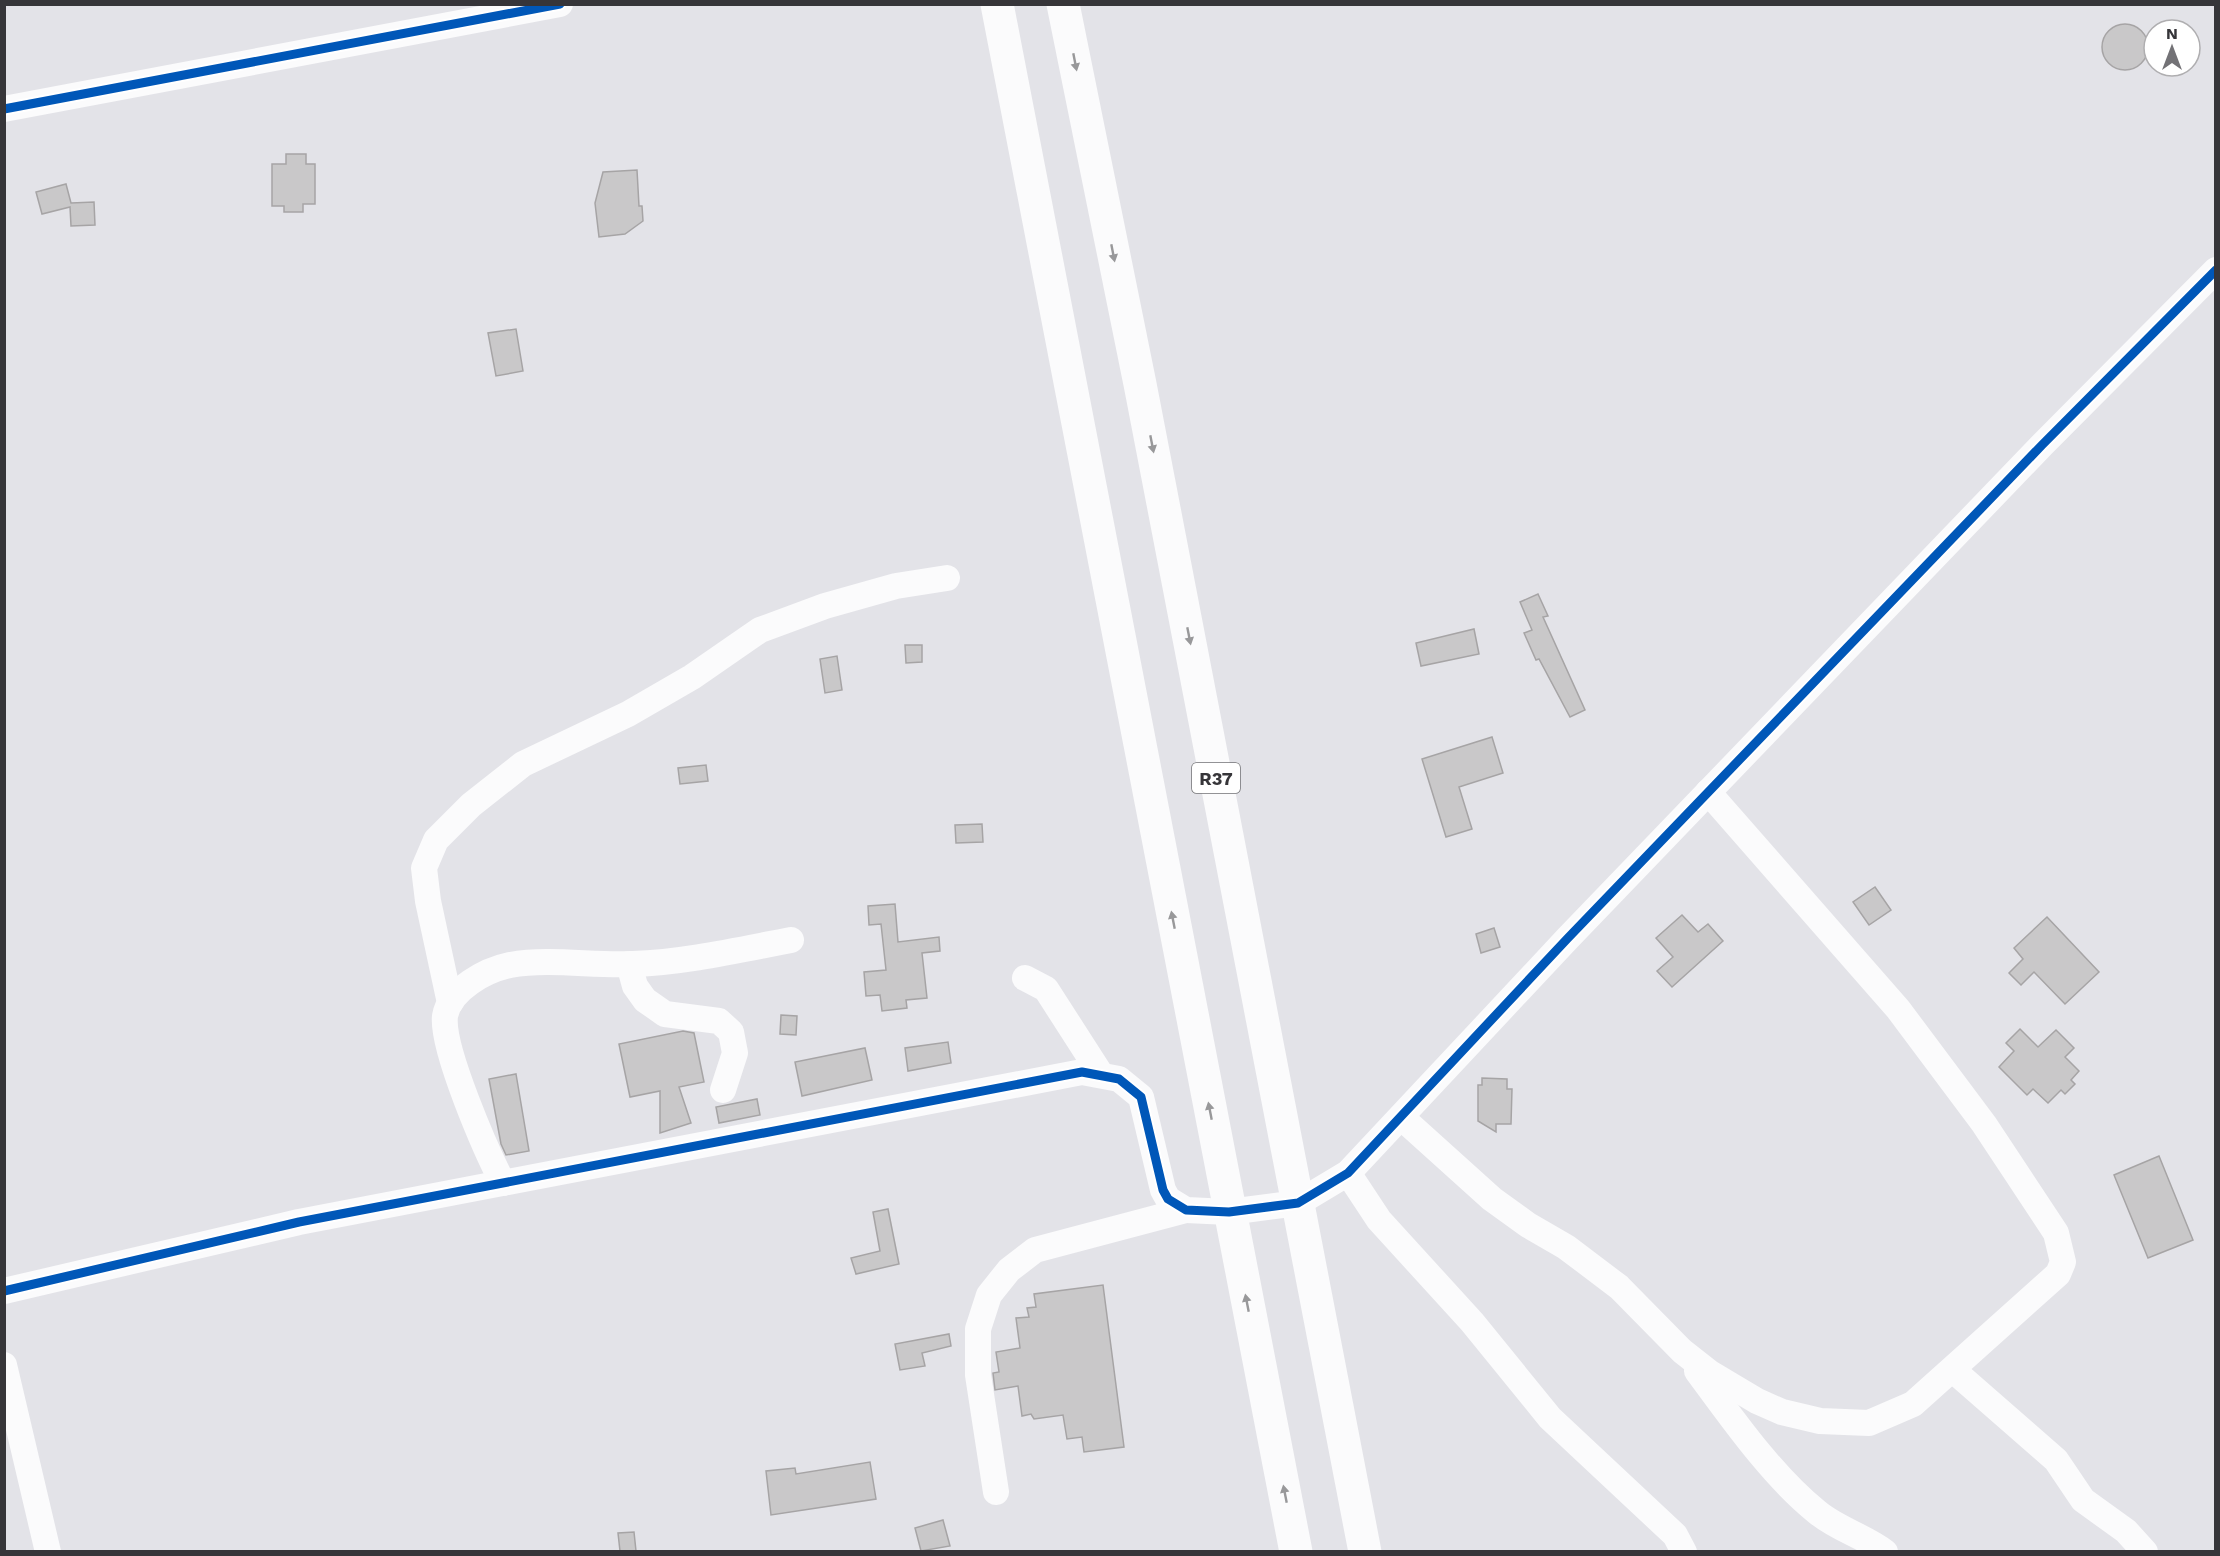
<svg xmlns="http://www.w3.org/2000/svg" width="2220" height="1556" font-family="'Work Sans',sans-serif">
<rect width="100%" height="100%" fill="#e3e3e8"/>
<g fill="#c9c8c9" stroke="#a6a4a5" stroke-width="1.5">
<circle cx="2125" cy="47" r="23"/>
<path d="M286,154H306V164H315V204H303V212H284V206H272V164H286Z"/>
<path d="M637,170L639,206H642L643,221L625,234L599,237L595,203L603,172Z"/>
<path d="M66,184L71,203L94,202L95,225L71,226L70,207L42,214L36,192Z"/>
<path d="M516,329L523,371L496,376L488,333Z"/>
<path d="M1538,594L1548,616L1543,617L1585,710L1570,717L1539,659L1536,660L1524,633L1532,630L1520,602Z"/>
<path d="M1474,629L1479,654L1421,666L1416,643Z"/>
<path d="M905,645H922V662L906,663Z"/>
<path d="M837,656L842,690L825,693L820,659Z"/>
<path d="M1492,737L1503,773L1459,787L1472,829L1446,837L1422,759Z"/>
<path d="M706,765L708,781L680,784L678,768Z"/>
<path d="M982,824L983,842L956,843L955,825Z"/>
<path d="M1875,887L1891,910L1869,925L1853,902Z"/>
<path d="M895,904L898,942L939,937L940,951L922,953L927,998L906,1000L907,1008L882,1011L880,995L866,996L864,972L886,970L881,924L869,925L868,906Z"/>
<path d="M1682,915L1698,932L1708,924L1723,941L1672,987L1657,971L1673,957L1656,938Z"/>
<path d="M2047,917L2099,972L2065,1004L2034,972L2021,985L2009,973L2023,959L2014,948Z"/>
<path d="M1494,928L1500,947L1481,953L1476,934Z"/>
<path d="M781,1015L797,1016L796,1035L780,1034Z"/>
<path d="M2020,1029L2038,1047L2056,1030L2074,1048L2065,1057L2079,1071L2071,1080L2075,1084L2065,1094L2061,1090L2048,1103L2033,1089L2027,1095L1999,1067L2014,1051L2006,1043Z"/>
<path d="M683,1031L694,1033L704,1082L679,1087L691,1123L660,1133V1091L630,1097L619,1044Z"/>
<path d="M948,1042L951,1063L908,1071L905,1048Z"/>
<path d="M865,1048L872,1080L802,1096L795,1062Z"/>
<path d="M516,1074L529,1151L506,1155L501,1144L489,1079Z"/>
<path d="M1482,1078L1507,1079V1089H1512L1511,1124H1496V1132L1478,1121V1085H1482Z"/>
<path d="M757,1099L760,1115L719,1123L716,1107Z"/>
<path d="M2159,1156L2193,1240L2148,1258L2114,1175Z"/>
<path d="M888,1209L899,1264L856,1274L851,1258L880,1251L873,1212Z"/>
<path d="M1103,1285L1124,1447L1084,1452L1082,1437L1067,1439L1063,1415L1034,1419L1031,1414L1022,1416L1018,1386L995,1390L993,1373L999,1372L996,1352L1020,1348L1016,1318L1029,1317L1027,1308L1036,1307L1034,1294Z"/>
<path d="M949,1334L951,1346L922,1353L925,1366L900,1370L895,1344Z"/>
<path d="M870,1462L876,1499L771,1515L766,1471L795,1468L796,1474Z"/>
<path d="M943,1520L950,1546L921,1551L915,1528Z"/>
<path d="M634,1532L636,1551H620L618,1533Z"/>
</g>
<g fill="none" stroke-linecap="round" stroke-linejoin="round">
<g stroke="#fbfbfc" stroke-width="26">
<path d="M4,109L560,4"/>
<path d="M629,964L635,986L645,1000L665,1014L719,1021L731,1032L735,1053L723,1090"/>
<path d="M1025,978L1046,989L1100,1073"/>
<path d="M450,1003L428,901L424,868L436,840L471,805L523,764L628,714L692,677L760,630L825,606L896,586L947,578"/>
<path d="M1401,1117L1492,1199L1528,1225L1566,1247L1619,1287L1682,1351L1710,1373L1757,1401L1782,1412L1820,1421L1869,1423L1913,1404L2058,1274L2063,1262L2056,1233L1984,1124L1898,1009L1708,792"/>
<path d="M1348,1173L1379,1220L1472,1322L1550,1418L1675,1535L1684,1552"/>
<path d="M503,1183C487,1153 441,1048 445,1016C450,989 486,970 510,965C551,958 592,966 633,964C686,962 738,950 791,940"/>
<path d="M4,1291L299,1222L1082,1072L1119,1079L1141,1097L1163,1190L1168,1199L1186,1210L1229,1212L1298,1203L1348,1173L1567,939L2042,445L2216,270"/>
<path d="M4,1365L48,1552"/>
<path d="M1953,1370L2056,1460L2083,1500L2126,1531L2145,1552"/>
<path d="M1697,1371C1731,1417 1772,1476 1817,1512C1837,1529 1864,1536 1885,1552"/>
<path d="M996,1492L978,1375V1329L989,1295L1009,1270L1035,1250L1186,1210"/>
</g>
<g stroke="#fbfbfc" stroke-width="33">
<path d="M997,4L1296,1552"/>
<path d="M1063,4L1140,384L1365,1552"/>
</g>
<defs>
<g id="cycleway">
<path d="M4,109L560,4"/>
<path d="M4,1291L299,1222L1082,1072L1119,1079L1141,1097L1163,1190L1168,1199L1186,1210L1229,1212L1298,1203L1348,1173L1567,939L2042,445L2216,270"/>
</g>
</defs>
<use href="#cycleway" stroke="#fff" stroke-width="13"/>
<use href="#cycleway" stroke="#0057b8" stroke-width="9"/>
</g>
<defs><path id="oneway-solid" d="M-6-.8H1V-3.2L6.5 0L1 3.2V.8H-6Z" transform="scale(1.5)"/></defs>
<g fill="#98989a">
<use href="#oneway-solid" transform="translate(1075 62) rotate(79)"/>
<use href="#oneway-solid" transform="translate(1113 253) rotate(79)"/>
<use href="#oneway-solid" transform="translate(1152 444) rotate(79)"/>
<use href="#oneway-solid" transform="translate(1189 636) rotate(79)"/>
<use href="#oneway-solid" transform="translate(1173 920) rotate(-101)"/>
<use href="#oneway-solid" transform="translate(1210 1111) rotate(-101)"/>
<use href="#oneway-solid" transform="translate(1247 1303) rotate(-101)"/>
<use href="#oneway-solid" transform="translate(1285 1494) rotate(-101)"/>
</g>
<g text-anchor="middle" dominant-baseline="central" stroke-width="6" stroke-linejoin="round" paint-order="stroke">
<rect fill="#fff" stroke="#727274" stroke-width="1.5" x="1192" y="763" width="48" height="30" rx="4.5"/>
<g font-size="18" font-weight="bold" fill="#363539">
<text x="1216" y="778">R37</text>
</g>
</g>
<rect width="2220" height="1556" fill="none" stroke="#363539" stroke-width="12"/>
<g transform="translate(2172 48)"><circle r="28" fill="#ffffff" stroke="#afaeb0" stroke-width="1.5"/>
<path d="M0-4.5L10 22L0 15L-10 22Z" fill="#737276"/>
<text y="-9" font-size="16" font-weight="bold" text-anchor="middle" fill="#363539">N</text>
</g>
</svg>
